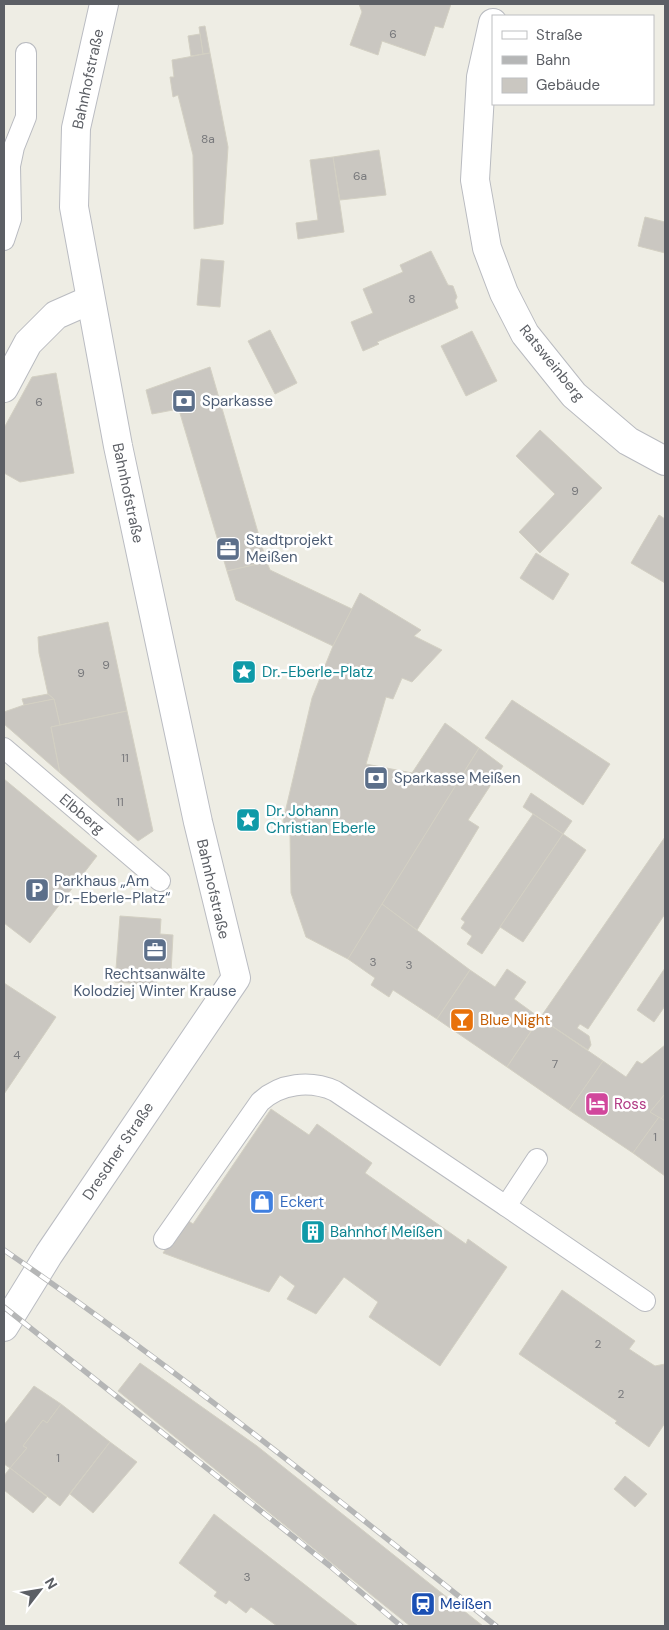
<svg xmlns="http://www.w3.org/2000/svg" width="669" height="1630" font-family="'DM Sans',sans-serif">
<rect width="100%" height="100%" fill="#eeede4"/>
<g fill="#cac7c1" stroke="#d3d0c3">
<path d="M359,4H451L443,28L435,26L425,56L382,41L378,55L350,45L362,12Z"/>
<path d="M205,26L210,53L203,54L199,27Z"/>
<path d="M200,34L203,54L191,56L188,36Z"/>
<path d="M210,53L228,147L223,224L194,229L193,155L178,95L173,97L170,77H174L172,60Z"/>
<path d="M379,150L386,195L340,200L333,157Z"/>
<path d="M333,157L344,232L298,239L296,223L318,220L310,160Z"/>
<path d="M645,217L665,222V253L638,246Z"/>
<path d="M431,251L448,285L453,286L457,297L455,301L458,308L377,342L379,344L363,351L351,322L373,313L363,289L403,272L400,265Z"/>
<path d="M201,259L224,261L220,307L197,305Z"/>
<path d="M270,330L297,383L275,394L248,341Z"/>
<path d="M472,331L497,381L466,396L441,346Z"/>
<path d="M210,367L266,560L258,564L227,571L176,400L171,401L173,410L152,414L146,390Z"/>
<path d="M56,373L74,473L20,482L4,473V428L32,377Z"/>
<path d="M540,430L602,488L540,553L519,532L555,494L516,456Z"/>
<path d="M659,515L665,519V583L631,563Z"/>
<path d="M536,553L569,574L553,600L520,578Z"/>
<path d="M266,560L270,570L352,609L333,646L236,600L227,571L258,564Z"/>
<path d="M360,593L421,630L414,636L442,650L412,682L402,678L393,699L386,697L366,764L412,773L445,723L479,748L348,959L306,937L291,893L290,833L285,829L283,821L312,698L333,646Z"/>
<path d="M108,622L127,711L60,725L54,699L48,694L39,653L38,637Z"/>
<path d="M48,694L54,699L24,705L22,699Z"/>
<path d="M54,699L60,725L51,727L60,773L4,724V712L24,705Z"/>
<path d="M512,700L610,764L583,805L485,738Z"/>
<path d="M127,711L153,831L138,841L60,773L51,727Z"/>
<path d="M479,748L503,766L468,820L479,827L417,930L382,904Z"/>
<path d="M4,779L97,856L30,943L4,923Z"/>
<path d="M531,793L572,821L563,834L523,807Z"/>
<path d="M533,814L563,834L482,954L467,944L472,936L461,928L465,922L461,919Z"/>
<path d="M563,834L586,850L523,942L500,927Z"/>
<path d="M665,837V914L588,1029L580,1024L577,1028L589,1036L591,1045L588,1050L540,1018Z"/>
<path d="M382,904L470,970L437,1019L393,990L389,997L371,985L375,978L348,959Z"/>
<path d="M120,916L161,919L160,934L173,935L171,972L157,971L156,985L115,982Z"/>
<path d="M665,968V1006L654,1022L637,1010Z"/>
<path d="M507,969L526,982L514,999L540,1018L507,1067L437,1019L470,970L495,987Z"/>
<path d="M4,983L56,1017L4,1094Z"/>
<path d="M540,1018L603,1061L569,1110L507,1067Z"/>
<path d="M665,1045V1094L650,1112L659,1117L633,1153L569,1110L603,1061L626,1077L637,1061L642,1064Z"/>
<path d="M665,1094V1121L650,1112Z"/>
<path d="M271,1109L309,1135L317,1124L372,1163L365,1173L466,1244L468,1239L507,1267L440,1366L369,1317L378,1302L344,1277L316,1314L287,1299L295,1286L280,1275L269,1292L163,1253L186,1219L193,1224Z"/>
<path d="M659,1117L665,1121V1176L633,1153Z"/>
<path d="M562,1290L635,1341L629,1349L655,1366L665,1364V1423L649,1447L615,1423L617,1421L519,1354Z"/>
<path d="M140,1363L257,1446L483,1626H410L118,1391Z"/>
<path d="M34,1386L61,1404L47,1423L43,1420L23,1446L27,1448L10,1468L4,1464V1425Z"/>
<path d="M61,1404L110,1442L60,1506L10,1468L27,1448L23,1446L43,1420L47,1423Z"/>
<path d="M110,1442L137,1462L93,1513L70,1494Z"/>
<path d="M10,1468L47,1497L33,1513L4,1490V1476Z"/>
<path d="M625,1476L647,1494L635,1507L614,1489Z"/>
<path d="M214,1514L358,1626H277L251,1607L246,1613L229,1600L226,1604L214,1596L217,1592L179,1563Z"/>
</g>
<g fill="none" stroke-linecap="round" stroke-linejoin="round">
<defs>
<g id="lane">
<path d="M4,240L11,219L10,166L14,147L26,117V53"/>
<path d="M4,748L160,881"/>
<path d="M506,1206L645,1301"/>
<path d="M164,1239L260,1102C280,1083 310,1080 335,1091L506,1206L537,1159"/>
</g>
<g id="street">
<path d="M493,23L481,77L475,180L487,248L504,293L525,334L574,395L628,441L665,461"/>
<path d="M4,388L28,343L56,315L90,300"/>
</g>
<path id="secondary" d="M4,1327L49,1254L236,978L198,822L118,446L74,207L76,128L104,4"/>
</defs>
<use href="#lane" stroke="#b9bbc0" stroke-width="22"/>
<use href="#street" stroke="#b9bbc0" stroke-width="30"/>
<use href="#secondary" stroke="#babcc2" stroke-width="30"/>
<use href="#lane" stroke="#fff" stroke-width="20"/>
<use href="#street" stroke="#fff" stroke-width="28"/>
<use href="#secondary" stroke="#fff" stroke-width="28"/>
<defs>
<g id="rail">
<path d="M4,1250C174,1367 335,1497 496,1626"/>
<path d="M4,1307L330,1566L401,1626"/>
</g>
</defs>
<use href="#rail" stroke="#b5b6b6" stroke-width="5.5"/>
<use href="#rail" stroke="#fff" stroke-width="4" stroke-dasharray="11" stroke-linecap="butt"/>
</g>
<defs>
<symbol id="bank-square" viewBox="-11 -11 22 22"><rect x="-9" y="-9" width="18" height="18" rx="4" fill="#5c6f8a" stroke="#fff"/><path d="M-6-4H6V4H-6ZM0-2.3a2.3 2.3 0 1 0 0 4.6a2.3 2.3 0 1 0 0-4.6Z" fill="#fff"/></symbol>
<symbol id="office-square" viewBox="-11 -11 22 22"><rect x="-9" y="-9" width="18" height="18" rx="4" fill="#5c6f8a" stroke="#fff"/><path d="M-6-3h4V-5.5h4V-3h4V5H-6ZM-1-4.5V-3h2v-1.5ZM-6 0V1H6V0Z" fill="#fff"/></symbol>
<symbol id="sight-square" viewBox="-11 -11 22 22"><rect x="-9" y="-9" width="18" height="18" rx="4" fill="#0f9aa8" stroke="#fff"/><path d="M0-6L1.8-2.2L6-1.7L2.9 1.2L3.7 5.4L0 3.3L-3.7 5.4L-2.9 1.2L-6-1.7L-1.8-2.2Z" fill="#fff"/></symbol>
<symbol id="parking-square" viewBox="-11 -11 22 22"><rect x="-9" y="-9" width="18" height="18" rx="4" fill="#5c6f8a" stroke="#fff"/><path d="M-3.5-5.5H1a3.5 3.5 0 0 1 0 7H-1V5.5H-3.5ZM-1-3.4V-.6H.8a1.4 1.4 0 0 0 0-2.8Z" fill="#fff"/></symbol>
<symbol id="bar-square" viewBox="-11 -11 22 22"><rect x="-9" y="-9" width="18" height="18" rx="4" fill="#e8710a" stroke="#fff"/><path d="M-6-5H6L.8 .8V4.5H3.5V6h-7V4.5H-.8V.8Z" fill="#fff"/></symbol>
<symbol id="hotel-square" viewBox="-11 -11 22 22"><rect x="-9" y="-9" width="18" height="18" rx="4" fill="#d1479c" stroke="#fff"/><path d="M-6-4.5h1.5V1H6V5H4.5V3h-9V5H-6ZM-4 0a1.8 1.8 0 1 1 3.6 0ZM.5 0V-2.5h3Q6-2.5 6 0Z" fill="#fff"/></symbol>
<symbol id="shop-square" viewBox="-11 -11 22 22"><rect x="-9" y="-9" width="18" height="18" rx="4" fill="#3f7fe0" stroke="#fff"/><path d="M-5-2.5h2.3a2.7 3.5 0 0 1 5.4 0H5L5.5 6h-11ZM-1.5-2.5h3a1.5 2.3 0 0 0-3 0Z" fill="#fff"/></symbol>
<symbol id="building-square" viewBox="-11 -11 22 22"><rect x="-9" y="-9" width="18" height="18" rx="4" fill="#0f9aa8" stroke="#fff"/><path d="M-4-6H4V6H1V3H-1V6H-4ZM-2.5-4.3h1.7v1.8h-1.7ZM.8-4.3h1.7v1.8H.8ZM-2.5-1h1.7V.8h-1.7ZM.8-1h1.7V.8H.8Z" fill="#fff"/></symbol>
<symbol id="station-square" viewBox="-11 -11 22 22"><rect x="-9" y="-9" width="18" height="18" rx="4" fill="#1a4fb4" stroke="#fff"/><path d="M-3-6H3Q5-6 5-4V2Q5 4 3 4L4.5 6H3L1.5 4h-3L-3 6H-4.5L-3 4Q-5 4-5 2V-4Q-5-6-3-6ZM-3.5-4v3h7v-3ZM-3.5 1v1.5H-2V1ZM2 1v1.5H3.5V1Z" fill="#fff"/></symbol>
</defs>
<g fill-rule="evenodd">
<use href="#bank-square" x="170" y="387" width="28" height="28"/>
<use href="#office-square" x="214" y="535" width="28" height="28"/>
<use href="#sight-square" x="230" y="658" width="28" height="28"/>
<use href="#bank-square" x="362" y="764" width="28" height="28"/>
<use href="#sight-square" x="234" y="806" width="28" height="28"/>
<use href="#parking-square" x="23" y="876" width="28" height="28"/>
<use href="#office-square" x="141" y="936" width="28" height="28"/>
<use href="#bar-square" x="448" y="1006" width="28" height="28"/>
<use href="#hotel-square" x="583" y="1090" width="28" height="28"/>
<use href="#shop-square" x="248" y="1188" width="28" height="28"/>
<use href="#building-square" x="299" y="1218" width="28" height="28"/>
<use href="#station-square" x="409" y="1590" width="28" height="28"/>
</g>
<g text-anchor="middle" dominant-baseline="central" stroke-width="5" stroke-linejoin="round" paint-order="stroke">
<g font-size="12" fill="#78797c">
<text x="393" y="34">6</text>
<text x="208" y="139">8a</text>
<text x="360" y="176">6a</text>
<text x="412" y="299">8</text>
<text x="39" y="402">6</text>
<text x="575" y="491">9</text>
<text x="106" y="665">9</text>
<text x="81" y="673">9</text>
<text x="125" y="758">11</text>
<text x="120" y="802">11</text>
<text x="373" y="962">3</text>
<text x="409" y="965">3</text>
<text x="17" y="1055">4</text>
<text x="555" y="1064">7</text>
<text x="655" y="1137">1</text>
<text x="598" y="1344">2</text>
<text x="621" y="1394">2</text>
<text x="58" y="1458">1</text>
<text x="247" y="1577">3</text>
</g>
<g font-size="15" fill="#5c5f65" stroke="#fff">
<text transform="translate(88 79) rotate(-78)">Bahnhofstraße</text>
<text transform="translate(552 363) rotate(51)">Ratsweinberg</text>
<text transform="translate(128 493) rotate(78)">Bahnhofstraße</text>
<text transform="translate(82 814) rotate(40)">Elbberg</text>
<text transform="translate(213 889) rotate(77)">Bahnhofstraße</text>
<text transform="translate(118 1151) rotate(-56)">Dresdner Straße</text>
</g>
<g font-size="15" fill="#4e5e75" stroke="#fff" text-anchor="start">
<text x="202" y="401">Sparkasse</text>
<text x="246" y="540">Stadtprojekt<tspan x="246" dy="17">Meißen</tspan></text>
<text x="394" y="778">Sparkasse Meißen</text>
<text x="54" y="881">Parkhaus „Am<tspan x="54" dy="17">Dr.-Eberle-Platz“</tspan></text>
<text x="155" y="974" text-anchor="middle">Rechtsanwälte<tspan x="155" dy="17">Kolodziej Winter Krause</tspan></text>
</g>
<g font-size="15" fill="#0d838f" stroke="#fff" text-anchor="start">
<text x="262" y="672">Dr.-Eberle-Platz</text>
<text x="266" y="811">Dr. Johann<tspan x="266" dy="17">Christian Eberle</tspan></text>
<text x="330" y="1232">Bahnhof Meißen</text>
</g>
<g font-size="15" fill="#c56008" stroke="#fff" text-anchor="start">
<text x="480" y="1020">Blue Night</text>
</g>
<g font-size="15" fill="#b23c85" stroke="#fff" text-anchor="start">
<text x="614" y="1104">Ross</text>
</g>
<g font-size="15" fill="#366cbe" stroke="#fff" text-anchor="start">
<text x="280" y="1202">Eckert</text>
</g>
<g font-size="15" fill="#164399" stroke="#fff" text-anchor="start">
<text x="440" y="1604">Meißen</text>
</g>
</g>
<rect width="669" height="1630" fill="none" stroke="#5c5f65" stroke-width="10"/>
<rect x="492" y="15" width="162" height="90" fill="#ffffff" stroke="#bebfc1"/>
<rect x="502" y="31" width="25" height="8" fill="#ffffff" stroke="#bebfc1"/>
<text x="536" y="40" font-size="15" fill="#5c5f65">Straße</text>
<rect x="502" y="56" width="25" height="8" fill="#b5b6b6" stroke="#bebfc1"/>
<text x="536" y="65" font-size="15" fill="#5c5f65">Bahn</text>
<rect x="502" y="78" width="25" height="15" fill="#cac7c1" stroke="#bebfc1"/>
<text x="536" y="90" font-size="15" fill="#5c5f65">Gebäude</text>
<g transform="translate(40 1590) rotate(59)" stroke="#ffffff" stroke-width="4" paint-order="stroke">
<path d="M0-4L9 19L0 12L-9 19Z" fill="#5c5f65"/>
<text y="-8" font-size="14" font-weight="bold" text-anchor="middle" fill="#5c5f65">N</text>
</g>
</svg>
